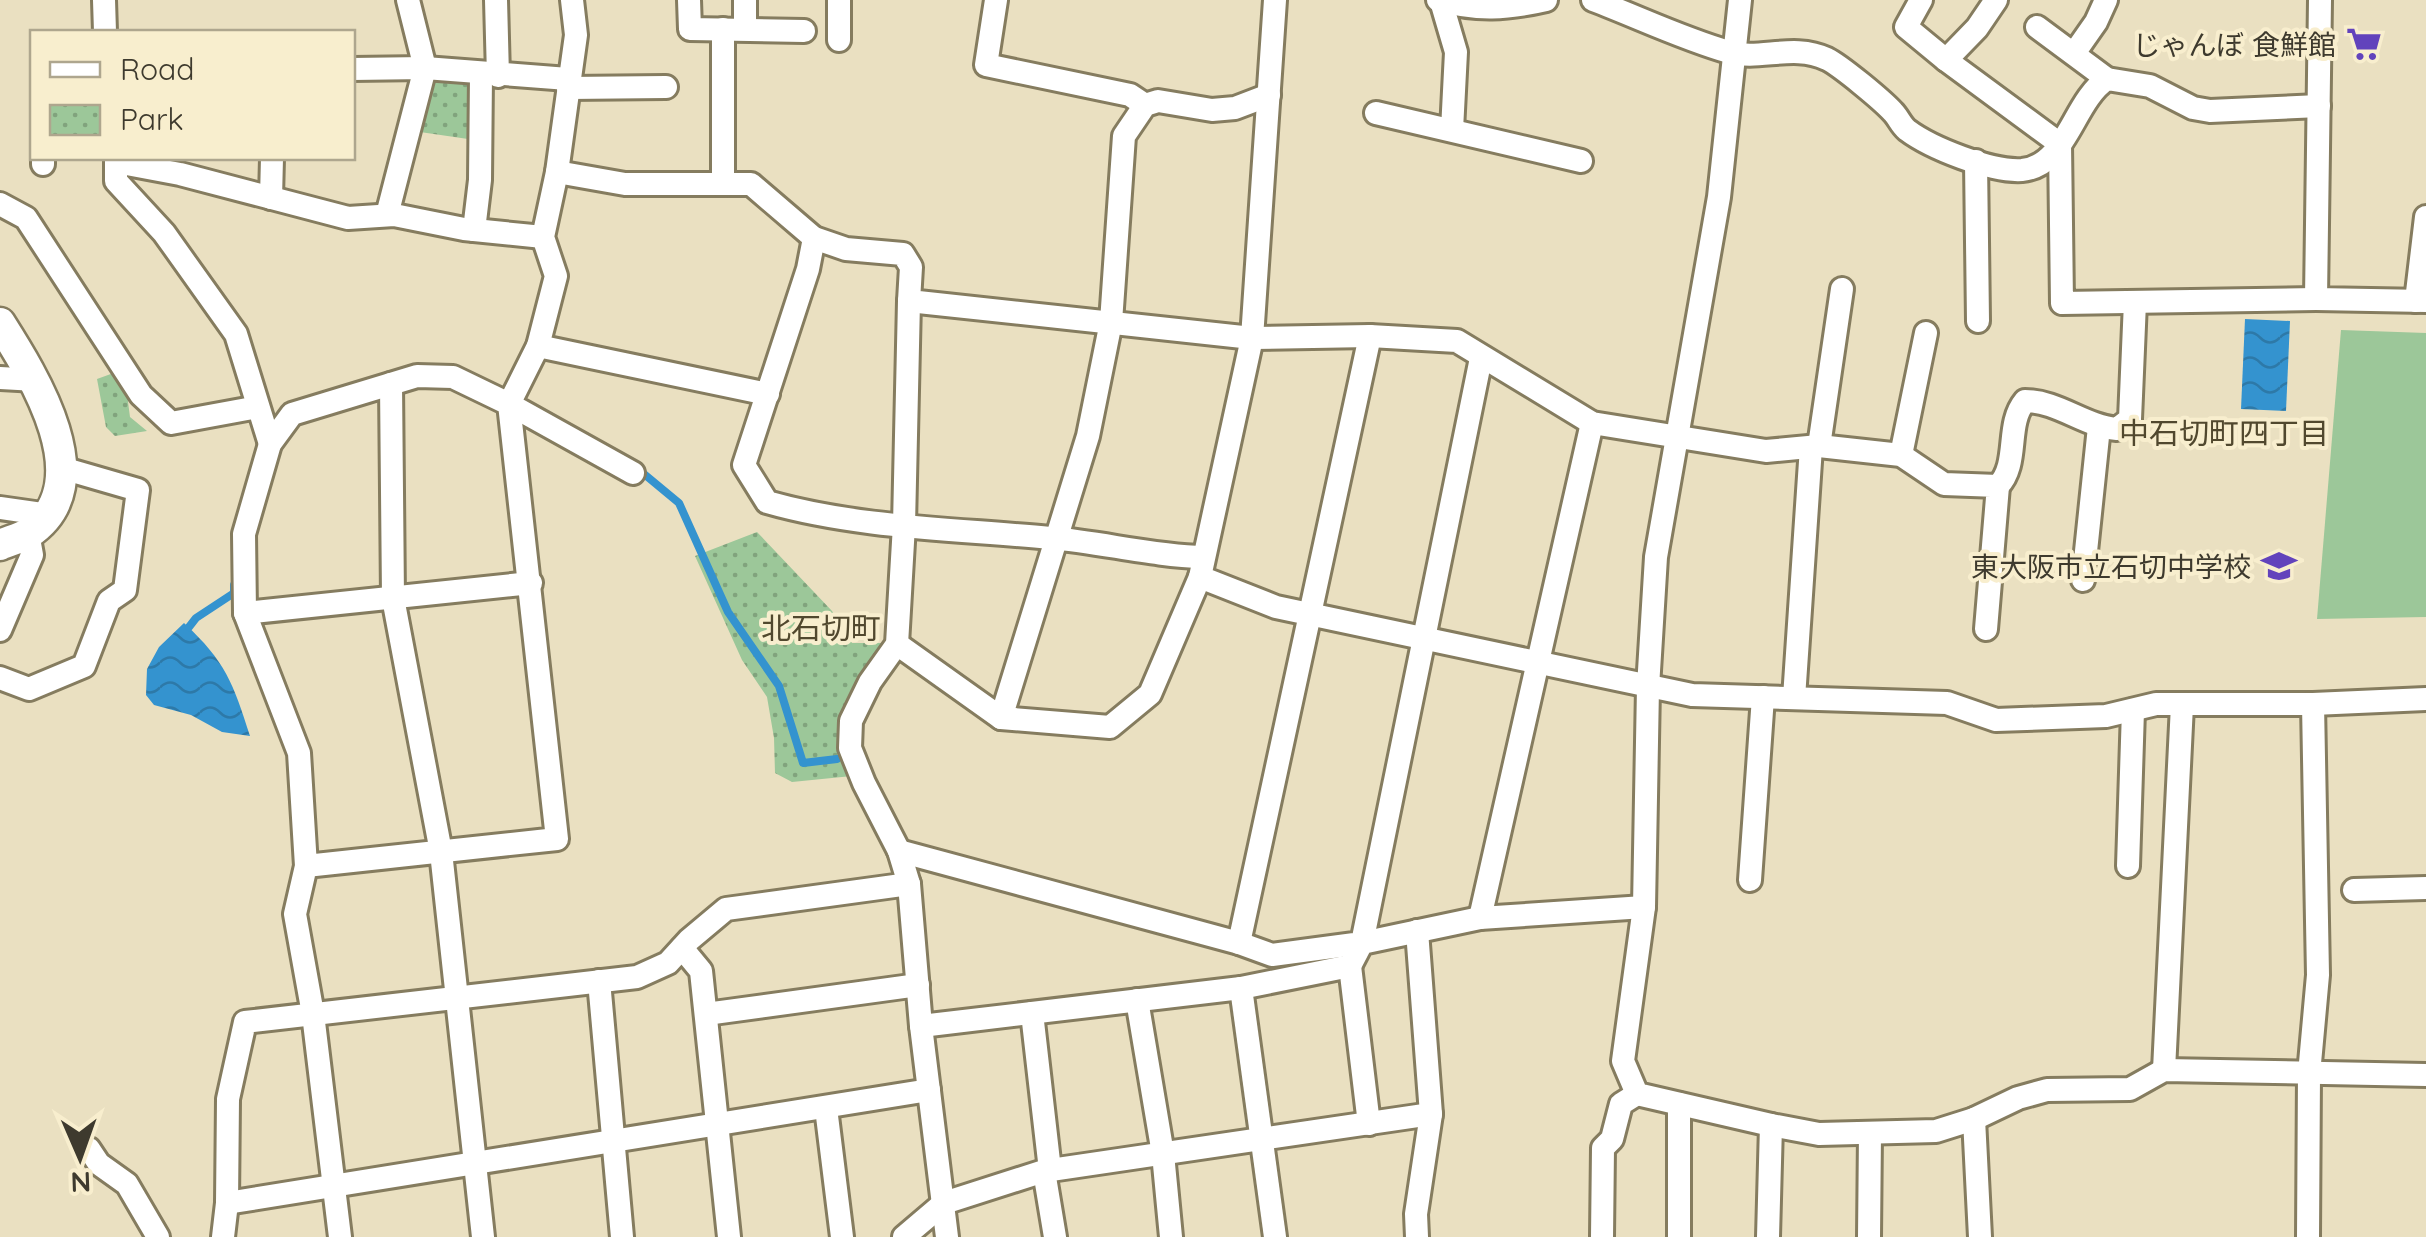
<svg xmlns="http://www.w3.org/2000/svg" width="2426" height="1237" font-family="Quicksand,'Noto Sans JP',sans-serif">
<defs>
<pattern id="park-dots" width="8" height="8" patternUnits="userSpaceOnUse" patternTransform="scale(2.5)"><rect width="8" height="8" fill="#9cc799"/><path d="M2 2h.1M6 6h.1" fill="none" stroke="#81a37d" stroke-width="1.8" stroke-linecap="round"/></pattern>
<pattern id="water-waves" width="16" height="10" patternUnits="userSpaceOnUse" patternTransform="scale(2.5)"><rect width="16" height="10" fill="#3493cf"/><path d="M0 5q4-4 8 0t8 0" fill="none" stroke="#2d79a8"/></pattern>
</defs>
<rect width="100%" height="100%" fill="#eae0c1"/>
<g fill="url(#park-dots)">
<path d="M434,78L467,79L468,139L420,132Z"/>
<path d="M119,371L132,392L128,402L130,417L147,431L115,436L106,427L97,379Z"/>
<path d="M757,532L832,611L852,643H893L860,691L852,776L792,782L775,773L774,738L767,697L742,660L695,556Z"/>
</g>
<path fill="#9cc799" d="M2341,330L2426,333V617L2317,619Z"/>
<g fill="url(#water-waves)">
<path d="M2245,319L2290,321L2286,411L2241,409Z"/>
<path d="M184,623C226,662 233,683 250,736L222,732L191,715L154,705L146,695L147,669L159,647Z"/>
</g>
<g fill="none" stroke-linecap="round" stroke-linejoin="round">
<g stroke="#3493cf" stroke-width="8">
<path d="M638,469L679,503L728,612L779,686L803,763L837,759"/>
<path d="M189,627L196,618L234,593V585"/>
</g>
<defs>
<g id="minor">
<path d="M104,0L105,32"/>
<path d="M496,0L498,76"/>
<path d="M572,0L576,35L557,172L543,237L556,276L538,346L509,404L633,473"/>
<path d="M689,0L690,29L804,31"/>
<path d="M839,0V40"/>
<path d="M996,0L986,65L1130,95L1145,105"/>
<path d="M1275,0L1252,338L1200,577L1276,607L1692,695L1947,703L1996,720L2106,716L2156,704H2313L2426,699"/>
<path d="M1438,0C1477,11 1507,9 1546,0"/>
<path d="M1593,0C1638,17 1683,39 1729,52C1760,61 1793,43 1827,59C1841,66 1882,100 1893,112C1898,117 1901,125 1907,130C1931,148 1991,172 2022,170C2067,166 2073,101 2107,79L2150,86L2193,108L2210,111L2319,106"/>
<path d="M1740,0L1719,197L1656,557L1648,687L1644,907L1623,1061L1637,1094L1771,1125L1768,1237"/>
<path d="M1921,0L1906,27L1946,60L2060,144L2062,303L2316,299"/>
<path d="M2320,0L2316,299L2426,301"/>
<path d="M1441,1L1456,52L1452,130"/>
<path d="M2037,27L2107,79"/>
<path d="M745,29V0"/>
<path d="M2075,52L2096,22L2106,0"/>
<path d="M1946,60L1977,28L1996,0"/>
<path d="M352,69L425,68L568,79"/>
<path d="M568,88L666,87"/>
<path d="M1376,113L1581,161"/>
<path d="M116,158V181L164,233L236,334L270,444"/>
<path d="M1976,161L1978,321"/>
<path d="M116,162L180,174L348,218L394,215L464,229L543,237"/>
<path d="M43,164V158"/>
<path d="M557,172L625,184H751L814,238L846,249L903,254L911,267L909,301L1252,338L1370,336L1457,341L1592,423L1766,451L1819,446L1901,455L1944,484L1998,486L1986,629"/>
<path d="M723,184V29"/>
<path d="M271,198L272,158"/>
<path d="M0,204L26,218L141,395L171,423L258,407"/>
<path d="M387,215L425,68L408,0"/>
<path d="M474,230L480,180L481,75"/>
<path d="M814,238L808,269L744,465L767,502C858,528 956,529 1050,538C1101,542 1152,556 1203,557"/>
<path d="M909,301L904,525L897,644L870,682L851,721L850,748L864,783L899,851L909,884L921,1026L947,1237"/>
<path d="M2416,301L2426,217"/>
<path d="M538,346L768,394"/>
<path d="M0,378L36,380"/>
<path d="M391,384L393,598L441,852L483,1237"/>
<path d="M1819,446L1842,289"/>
<path d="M1901,455L1926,333"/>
<path d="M1998,486C2020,463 2005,425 2025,401C2058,401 2084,426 2117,429L2130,419L2135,302"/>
<path d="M0,508L49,515"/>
<path d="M2083,580L2099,427"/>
<path d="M245,613L531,583"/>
<path d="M0,630L32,555L28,533"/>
<path d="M897,644L1001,718L1110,727L1150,694L1200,577"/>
<path d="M0,678L29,689L84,666L109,601L125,590L138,490L62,468"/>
<path d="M1794,698L1811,447"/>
<path d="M1001,718L1088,436L1111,322L1124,136L1145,105L1158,101L1212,110L1235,108L1269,95"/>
<path d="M899,851L1239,943L1272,955L1362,943L1481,358"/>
<path d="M306,866L557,839L509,404L453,377L417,376L292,414L270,444L244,534L245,613L299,753L306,866L295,914L313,1014L340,1237"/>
<path d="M2128,866L2133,710"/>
<path d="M1750,880L1763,697"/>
<path d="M2354,890L2426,888"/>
<path d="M1480,918L1592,423"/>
<path d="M1239,943L1370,336"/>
<path d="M682,948L701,971L729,1237"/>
<path d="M1350,966L1369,1124"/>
<path d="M599,981L622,1237"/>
<path d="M1241,988L1275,1237"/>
<path d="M1137,1000L1163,1154L1171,1237"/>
<path d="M1032,1013L1050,1170"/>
<path d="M706,1014L918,985"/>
<path d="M921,1026L1241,988L1350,966L1362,943L1480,918L1644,907"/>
<path d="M2164,1070L2182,705"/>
<path d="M1679,1104V1237"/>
<path d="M826,1108L842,1237"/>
<path d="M1974,1119L1980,1237"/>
<path d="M1771,1125L1819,1134L1936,1131L1974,1119L2018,1098L2047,1090L2130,1089L2164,1070L2426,1075"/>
<path d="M89,1149L99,1164L127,1184L158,1237"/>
<path d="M1044,1171L1055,1237"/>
<path d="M227,1203L929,1090"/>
<path d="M223,1237L227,1203L228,1099L245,1022L637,977L668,963L689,940L726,909L909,884"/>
<path d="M904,1237L944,1203L1044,1171L1431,1114"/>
<path d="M1417,1237L1416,1214L1431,1114L1417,931"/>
<path d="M1602,1237L1603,1148L1612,1139L1621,1104L1637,1094"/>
<path d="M1869,1237L1870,1133"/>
<path d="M2308,1237L2309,1074L2318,975L2313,704"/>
</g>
<path id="tertiary" d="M0,323C33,375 102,484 29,533C21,538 9,541 0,545"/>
</defs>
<use href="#minor" stroke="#857c5f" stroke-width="28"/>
<use href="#tertiary" stroke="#857c5f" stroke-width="35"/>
<use href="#minor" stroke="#fff" stroke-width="22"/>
<use href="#tertiary" stroke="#fff" stroke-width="30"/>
</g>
<defs>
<symbol id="supermarket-bare" viewBox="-9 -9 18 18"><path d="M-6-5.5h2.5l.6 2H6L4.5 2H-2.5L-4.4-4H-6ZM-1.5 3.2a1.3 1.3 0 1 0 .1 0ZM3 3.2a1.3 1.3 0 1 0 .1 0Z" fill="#6243bc" stroke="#f8eece" stroke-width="2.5" paint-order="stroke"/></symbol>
<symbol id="school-bare" viewBox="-9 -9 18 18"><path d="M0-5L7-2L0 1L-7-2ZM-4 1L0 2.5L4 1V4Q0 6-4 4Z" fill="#6243bc" stroke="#f8eece" stroke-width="2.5" paint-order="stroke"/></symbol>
</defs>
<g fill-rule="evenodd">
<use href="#supermarket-bare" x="2339" y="19" width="50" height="50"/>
<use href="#school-bare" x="2254" y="541" width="50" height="50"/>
</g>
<g text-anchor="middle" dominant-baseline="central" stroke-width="8" stroke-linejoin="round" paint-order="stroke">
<g font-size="28" fill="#3e3a2e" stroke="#f8eece" text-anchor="end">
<text x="2336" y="44">じゃんぼ 食鮮館</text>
<text x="2251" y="566">東大阪市立石切中学校</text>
</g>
<g font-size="30" fill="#51482e" stroke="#f8eece">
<text x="2224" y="433">中石切町四丁目</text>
<text x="821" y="628">北石切町</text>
</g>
</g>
<rect x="30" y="30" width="325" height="130" fill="#f8eece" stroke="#aea68e" stroke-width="2.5"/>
<rect x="50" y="62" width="50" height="15" fill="#ffffff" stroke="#aea68e" stroke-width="2.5"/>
<text x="120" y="80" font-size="30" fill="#3e3a2e">Road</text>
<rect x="50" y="105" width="50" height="30" fill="url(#park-dots)" stroke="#aea68e" stroke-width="2.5"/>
<text x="120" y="130" font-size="30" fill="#3e3a2e">Park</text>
<g transform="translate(80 1157) rotate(178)" stroke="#f8eece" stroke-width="8" paint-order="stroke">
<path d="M0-8L18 38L0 25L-18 38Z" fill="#3e3a2e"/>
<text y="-15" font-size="28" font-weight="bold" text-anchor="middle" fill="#3e3a2e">N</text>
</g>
</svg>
